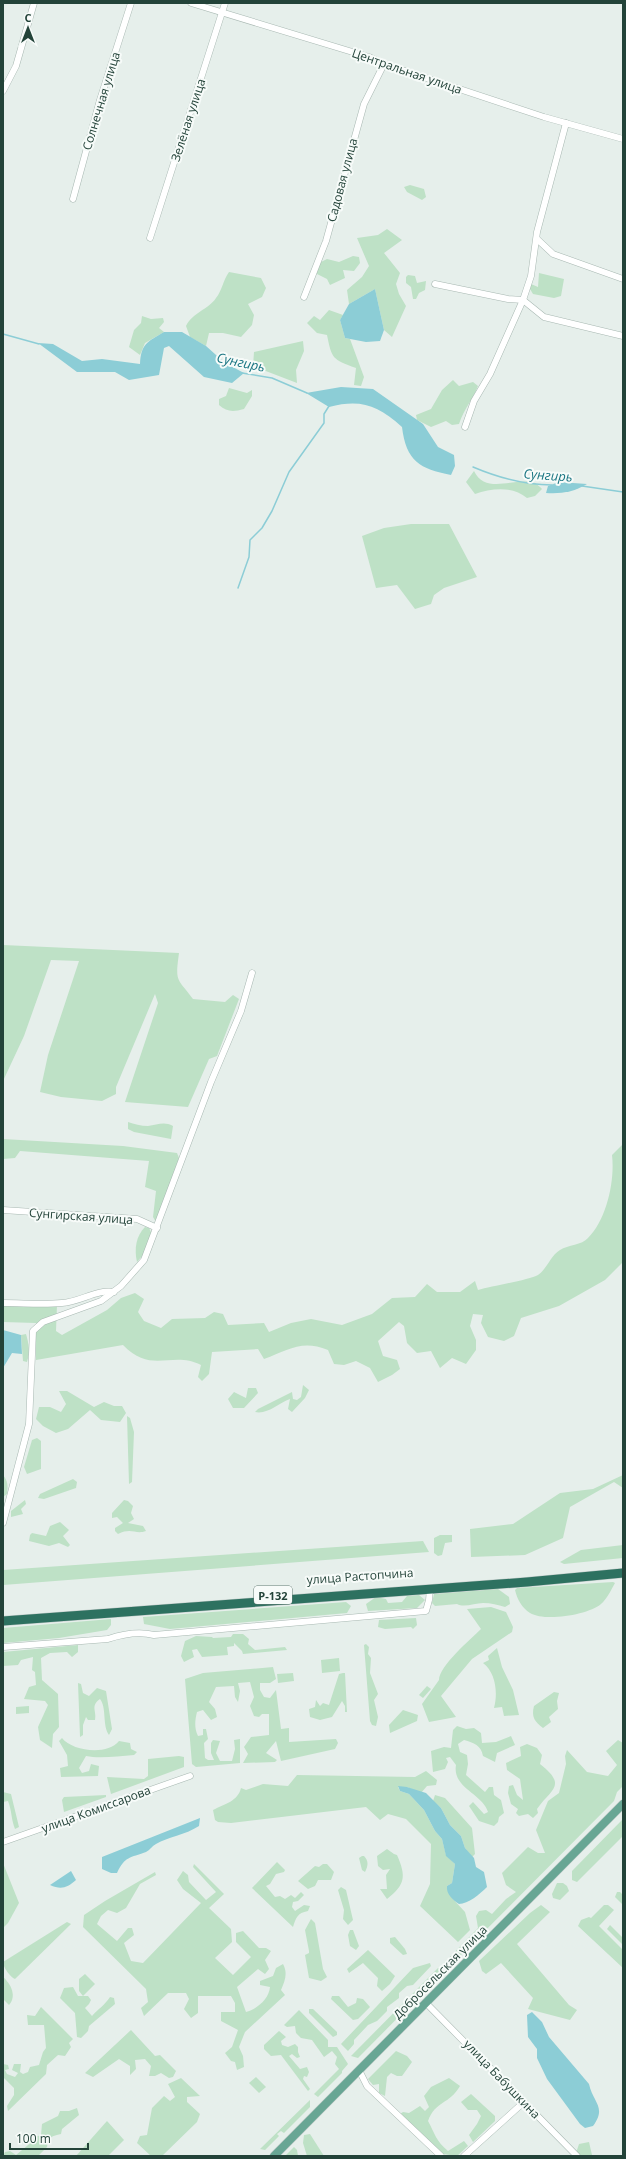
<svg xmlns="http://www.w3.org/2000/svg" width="626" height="2159" font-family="'Open Sans',sans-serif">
<rect width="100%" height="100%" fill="#e6efeb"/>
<g fill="#bee1c6">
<path d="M410,185L424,189L426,197L422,200L407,192L404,187Z"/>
<path d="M387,229L402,240L384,253L400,273L396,284L399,294L406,306L392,337L384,330L375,289L349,304L347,290L362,277L369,266L357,238L378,235Z"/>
<path d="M353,256L359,257L360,263L354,271L343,270L345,278L330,285L327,279L315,273L321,262L327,259L339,262Z"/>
<path d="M229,272L261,278L266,288L262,297L248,304L254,315L252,325L241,337L223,333H209L206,346L190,337L186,326C193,312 208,310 216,298C222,291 223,280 229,272Z"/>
<path d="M539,273L564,279L561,296L554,298L533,294L530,289L531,284L538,287Z"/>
<path d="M408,275L415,276L417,283L426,281L425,290L419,293L416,299H413L411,287L406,283V277Z"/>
<path d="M329,310L343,315L340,320L345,338L350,339L364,377L361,386L354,385L356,368C332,359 332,359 327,335L317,333L307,323L314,316L320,320Z"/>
<path d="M142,316L151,319L163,318L164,322L159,328L164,332L145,343L140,355L129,347L134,330L141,323Z"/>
<path d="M303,341L304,351L296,370L297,383L253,366L254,352Z"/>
<path d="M453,380L459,386L473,382L478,386C472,401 465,407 459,424L452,425L446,421L431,427L417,420L416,415L431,409L442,390Z"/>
<path d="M229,388L247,393L252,390V396L244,409C233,412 227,412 219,405V399L226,396Z"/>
<path d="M474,471C486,496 517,476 535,483C537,484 540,487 542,489L535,496L527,498C513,486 492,488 475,494L466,482Z"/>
<path d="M411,524H449L477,577L444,588L434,595L431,604L415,609L397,585L376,588L362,536L384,528Z"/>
<path d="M3,945L179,953C175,983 177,977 193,999L225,1002L233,995L239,999L217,1056L209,1059L188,1107L125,1102L158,1003L155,994L116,1087V1094L102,1101L61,1097L40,1092L48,1055L79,961L51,960L24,1036L3,1081Z"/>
<path d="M128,1122C134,1124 141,1126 148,1126C157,1125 164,1121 173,1126L171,1139L134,1132L128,1129Z"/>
<path d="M3,1139L123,1146L177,1153L179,1158L156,1222L153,1217L156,1191L145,1187L149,1161L20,1151L15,1158L3,1159Z"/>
<path d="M623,1144V1262L605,1280L559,1306L521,1318L514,1336L504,1341L488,1337L481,1323L483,1315L473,1314L470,1326L476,1340V1350L466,1364L452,1358L440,1368L431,1351L417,1353L407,1343L404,1326L399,1322L378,1341L383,1356L397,1360L400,1369L392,1375L378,1382L370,1368L356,1361L344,1365L334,1364L328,1350C302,1339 288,1350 264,1359L258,1349L212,1352L209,1374L202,1381L198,1377L201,1365C172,1350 152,1375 123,1345L36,1360V1323L3,1322V1306L57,1305L56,1331L62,1335L107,1310L121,1298L135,1293L144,1299L138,1312L144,1321L161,1328L172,1319L205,1318L214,1312L223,1314L228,1325L264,1323L269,1332L291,1323L311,1319L342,1325L372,1314L392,1298L415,1297L427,1284L437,1292H460L475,1281L478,1290C492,1286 529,1280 538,1275C547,1269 551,1255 560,1250C568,1245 582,1245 588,1238C607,1219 615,1180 612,1155Z"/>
<path d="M145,1227L149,1228L152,1234L143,1255L137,1262C134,1249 136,1236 145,1227Z"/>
<path d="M26,1334C29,1344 30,1352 27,1362L23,1361L21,1335Z"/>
<path d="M303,1385L309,1390L305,1398L292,1412L288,1409L290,1399C279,1403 267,1415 255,1412L258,1409L292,1392L293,1399L297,1400L301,1397Z"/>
<path d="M248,1388H256L258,1393L244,1408H233L228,1399L234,1392L246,1398Z"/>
<path d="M59,1391H67L94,1407L104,1402L114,1406H122L126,1413L120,1422L101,1420L90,1410L68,1429L56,1433L43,1426L36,1419L39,1407H50L61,1412L66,1404Z"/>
<path d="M127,1416L130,1418L134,1432L132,1482L129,1484Z"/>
<path d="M37,1438L41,1441V1469L27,1474L24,1467L32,1440Z"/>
<path d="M3,1475C8,1481 8,1486 7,1494L3,1497Z"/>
<path d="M623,1475V1488L614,1482L570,1507L563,1538L525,1555L471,1557L470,1529L513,1524L560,1493L593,1489Z"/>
<path d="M73,1479L77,1482L76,1488L44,1499L38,1498L40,1494Z"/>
<path d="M25,1500L26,1504L21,1509L23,1514L11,1517V1511Z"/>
<path d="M124,1500L128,1501L133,1506L131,1513L134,1519L128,1523L143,1526L146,1531C135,1535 132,1527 118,1534L115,1531V1528L123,1523L117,1517L112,1518V1513Z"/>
<path d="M60,1522L69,1530L63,1536L70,1545L68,1547L59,1543L49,1546L29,1541L30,1535L32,1533L46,1536L50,1526Z"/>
<path d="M440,1535H452V1542L445,1543L442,1555L438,1556L434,1553V1538Z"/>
<path d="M423,1541L429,1552L3,1585V1570Z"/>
<path d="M623,1545V1558L564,1564L560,1562L581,1550Z"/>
<path d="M613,1582L615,1583C611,1590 607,1599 601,1604C588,1615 545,1622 530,1613C522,1608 517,1599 515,1590L517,1588Z"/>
<path d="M498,1589L509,1597L510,1604L505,1607C498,1605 491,1603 483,1603C475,1603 464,1608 457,1604L435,1606L432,1603L434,1594Z"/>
<path d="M419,1595L425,1600L417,1608L368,1611L366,1604L376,1597L386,1599L388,1603L402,1602L407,1596Z"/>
<path d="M346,1602L351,1606L347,1613L170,1629L144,1624L143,1617Z"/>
<path d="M491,1607L506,1612L513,1627L512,1632L472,1659L441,1696L456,1717L429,1722L422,1704L439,1680C439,1666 471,1639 481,1629L467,1609Z"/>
<path d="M416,1618L417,1625L413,1629L411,1627L385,1629L378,1627L379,1620Z"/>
<path d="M111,1619V1625L107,1630L59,1638L3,1643V1628Z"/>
<path d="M233,1634H243L249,1639L248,1644L255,1650L285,1647L287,1650L243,1654L242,1651L234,1643V1646L227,1647L228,1655L202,1657L197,1649L192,1650L194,1657L184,1662L181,1656L185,1641L196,1636L212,1637L213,1638L231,1637Z"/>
<path d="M366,1644L369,1647L368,1654L371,1658L370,1673L378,1694L374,1700L378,1717L376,1726L372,1725L370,1721L364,1645Z"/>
<path d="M78,1645V1652L72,1657L67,1652L50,1653L41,1658L42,1680L58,1694L59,1727L53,1734L52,1748L40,1740L38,1727L48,1705L45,1701L24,1699L29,1687L36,1685L35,1672L32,1670L33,1657L21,1660L18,1665L3,1666V1652Z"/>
<path d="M497,1648L502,1667L513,1690L519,1715L504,1716L502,1707L494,1708C498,1693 496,1673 483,1663L489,1660L488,1656Z"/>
<path d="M339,1658L340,1671L322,1673L321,1660Z"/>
<path d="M273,1667L276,1679L270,1683H260V1690L264,1697L270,1698L276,1690L281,1729L289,1728V1742L336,1739L338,1743L335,1749L281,1761L276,1741L266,1753L277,1760L275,1762L243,1763L248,1754L244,1747L251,1737L269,1735V1714H262L259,1717L254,1716L250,1706L254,1697L250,1682L238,1683L240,1691L238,1702L235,1697L234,1686L216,1687L209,1702L215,1709L217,1717L211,1720L203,1710L197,1712C195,1720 194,1728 198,1736L203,1735V1729H206L208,1739L204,1743L205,1758L208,1760H214L211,1753V1743L213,1740L220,1741L216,1753L220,1761H232L235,1749L234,1740L240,1739V1763L196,1767L192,1764L185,1679L203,1673Z"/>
<path d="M293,1673L294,1681L278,1683L277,1674Z"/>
<path d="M343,1673H345L347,1712H345V1706L342,1701L332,1717L320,1720L310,1717L309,1709L315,1707L316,1700L320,1706L323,1703L329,1705L339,1674Z"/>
<path d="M78,1683L81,1684L83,1693L89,1696L97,1688L106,1691L112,1729L109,1735C102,1725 107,1708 100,1699C90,1706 97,1711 95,1720H88L86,1717L83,1725V1735L80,1737Z"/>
<path d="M427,1686L431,1689L423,1698L419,1695Z"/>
<path d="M554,1692L559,1693L557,1701L558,1709L549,1717L551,1722L543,1728C535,1722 531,1717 534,1706Z"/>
<path d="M29,1706V1713L16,1714V1707Z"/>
<path d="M403,1710L418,1715L417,1721L390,1733L389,1725Z"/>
<path d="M457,1726L466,1729L474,1728L481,1733L482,1743L496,1742L511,1736L515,1745L497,1753L495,1762L483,1756C481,1745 474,1743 464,1740L458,1744L460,1752L467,1755L468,1764L466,1775L485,1792L489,1787H493L494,1795L501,1800L504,1813L499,1817L498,1822L494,1826L479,1821L469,1806L473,1802L484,1814L488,1812C482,1793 452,1788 456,1765L450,1757L446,1758L448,1762L445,1769L433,1772L431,1751L444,1747L451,1748L453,1730Z"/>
<path d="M62,1738C72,1751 107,1756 119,1741L130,1743L131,1749L137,1752L134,1755C118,1756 100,1759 86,1756L79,1768L82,1773L89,1771L91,1764L99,1766L98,1776L61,1777L60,1768L68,1766L67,1755L59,1741Z"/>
<path d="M618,1740L623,1743V1786L617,1792L614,1801L449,1967L444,1963L478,1928L476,1916L479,1911L486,1910L492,1914L506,1899L516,1892L506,1885L502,1873L528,1847L538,1853H545L536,1830L548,1801L559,1793L566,1764L565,1756L567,1750L587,1772L608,1776L617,1765L606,1751Z"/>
<path d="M527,1744L537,1748L542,1755L540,1764C568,1786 551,1789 537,1809L538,1813L533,1818L528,1814L519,1816L516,1813L518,1809L511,1804L508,1793L509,1786L513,1785L517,1795L523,1800L520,1779L507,1770L506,1763L521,1756L520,1747Z"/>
<path d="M179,1756L184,1757V1767L111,1794L107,1777L144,1779L148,1776V1759Z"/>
<path d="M426,1771L437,1780L436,1785L427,1786L421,1793L407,1787H398L400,1791L409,1794L424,1810L435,1831L442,1839L446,1855L455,1864L452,1883L447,1886L452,1898L465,1912L470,1930L458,1942L420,1906L430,1884L431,1844L406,1819L388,1814L380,1820L366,1807L231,1823L218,1822L215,1820L213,1810C225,1804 238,1801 241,1788L246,1790L263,1784L288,1786L297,1775L415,1777Z"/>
<path d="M3,1792L11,1794L19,1827L15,1829C11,1819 12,1811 8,1801L3,1802Z"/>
<path d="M106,1795V1797L64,1812L62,1800L64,1797Z"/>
<path d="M435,1795L445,1798L472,1828L475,1854L472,1857L465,1848L461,1836L450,1825L441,1808L433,1801Z"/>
<path d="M623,1819V1836L577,1882L572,1880V1871Z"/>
<path d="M387,1849L394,1854L397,1855C406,1876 406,1884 387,1899L380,1889H387L386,1875L390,1869L383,1870L378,1866L377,1856Z"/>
<path d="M362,1856H364C369,1861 368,1866 365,1872L362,1870L359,1858Z"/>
<path d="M277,1862L285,1870L284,1872L276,1874L270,1884L266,1886L275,1897L280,1896L285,1899L291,1895L295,1898L301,1892L304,1895L298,1901L293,1902L292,1907L295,1911L304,1905L310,1906L308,1911C297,1913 296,1918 293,1927L252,1888Z"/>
<path d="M3,1863L19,1903L8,1923L3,1928Z"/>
<path d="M194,1864L224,1894L209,1908L231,1929L232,1942L215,1958L233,1975L251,1957L236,1942V1933L243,1931L259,1948H266L271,1951L265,1960L269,1969L265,1974L258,1969L237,1987L246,2012C257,2009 269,1999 270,1987L260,1985V1981L273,1976L276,1968L283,1964C288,1973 285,1981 281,1990L285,1995L245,2032L239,2047L243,2056L244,2067L237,2070L235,2062L231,2061L225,2053L232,2047L238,2030L221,2021V2012H235V2003L231,1996H198V2013L191,2018L184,2009L189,1999L186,1993H168L144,2016L141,2008L148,2002L146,1989L83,1927L84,1915L105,1901L155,1872L156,1875L140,1884L126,1908L117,1913L108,1910L101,1916L97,1924L117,1941L128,1928H132L134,1935L124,1943L131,1961L143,1963L201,1903L183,1889L177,1880L183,1871L188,1875L189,1882L206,1900L216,1892L193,1867Z"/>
<path d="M323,1864H327L334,1872L331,1880H318L315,1886L308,1889L298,1881L315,1866L319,1867Z"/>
<path d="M557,1883H563L567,1886L569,1891L560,1900L553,1898L552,1894Z"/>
<path d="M341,1887L346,1890L353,1920L348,1925L343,1919L344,1910L338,1890Z"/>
<path d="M617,1892H620L623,1895V1905L615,1897Z"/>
<path d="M541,1905L550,1912L517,1944L569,2005L577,2010L570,2020L528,2009L533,1998L501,1963L486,1974L482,1971L479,1961L530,1913Z"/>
<path d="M604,1905H608L614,1910L599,1926L623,1950V1968L578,1926L581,1920L589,1917L591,1918Z"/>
<path d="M311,1919L315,1923L323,1969L327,1977L321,1981L309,1978L305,1955L309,1953V1951L305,1930Z"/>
<path d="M67,1922L71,1924L15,1979C10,1977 3,1967 3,1962Z"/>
<path d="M610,1925L623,1938V1945L607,1929Z"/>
<path d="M350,1930H353L359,1946L356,1950L350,1946L348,1935Z"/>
<path d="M395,1937L405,1949L407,1954L403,1955L390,1943V1938Z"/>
<path d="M368,1950L395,1976L390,1984L382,1991L377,1986L378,1978L363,1963L349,1973L347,1969Z"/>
<path d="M430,1963L431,1966L413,1985L407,1986L399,1993V1998L387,2007V2011L377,2021L368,2025L354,2040V2044L348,2051L341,2044L413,1968Z"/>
<path d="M438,1968H442L444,1971L358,2058L351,2056Z"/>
<path d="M85,1974L95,1984L83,1996L79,1991V1979Z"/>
<path d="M3,1977C11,1984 17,1996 9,2005L3,1999Z"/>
<path d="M73,1987L78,1996H88L91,2000L89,2004L85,2008L92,2016C98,2009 105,2005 110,1997L114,1998L115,2004L89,2026L88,2031L81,2038L77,2037L75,2013L60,1998L64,1988Z"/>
<path d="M332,1996H339L348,2007L356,2003L357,1998L363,1999L370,2007L358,2019L353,2020L331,1999Z"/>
<path d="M41,2007L73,2039L69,2043L71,2047L65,2056L58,2055L47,2065L46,2074L8,2111L7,2106L14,2095V2088L3,2077V2064L8,2065L9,2069L5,2070L7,2074L15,2077L18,2073L12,2070L14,2064H21L20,2072L23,2074L28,2072L30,2067L39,2065L43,2052L46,2048L44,2025H28L27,2015L35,2016Z"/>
<path d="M309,2009H313L337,2032V2035L333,2037L309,2013Z"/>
<path d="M299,2010L328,2040V2047H337L348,2064L342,2071V2073L318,2097L314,2094L339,2069L335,2064L337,2057L332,2051L324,2057L312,2040L301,2038L296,2033L295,2026L287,2027L284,2025Z"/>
<path d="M131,2030L155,2056L160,2055L176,2071L173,2077L169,2078L161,2073L155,2076H149L151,2066L145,2059L135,2060L136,2069L130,2075V2066L119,2059L93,2077L85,2073Z"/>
<path d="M279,2031L286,2037L281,2041L282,2045L288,2047L295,2044L298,2047V2052L300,2057L297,2058L292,2054L289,2056L300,2069L307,2067L309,2072L307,2077L304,2076L303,2079L310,2089L308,2091L281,2055L271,2056L264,2049V2045Z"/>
<path d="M396,2051L407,2056L412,2062L402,2076H397L391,2073L387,2077L385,2096L379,2093V2084L373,2085L368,2079Z"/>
<path d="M256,2077L266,2087L259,2093L249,2083Z"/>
<path d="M181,2078L200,2096L187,2097V2102L200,2114L197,2122L162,2156H151L137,2143L140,2136L147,2135L152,2108L164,2096L170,2101L175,2097L168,2084Z"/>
<path d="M449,2078L460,2086C449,2105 436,2100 428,2121C435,2134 436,2141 448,2151L464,2141L468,2146L457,2156L443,2154L400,2114L403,2112L409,2113L420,2106L425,2111L429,2107L424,2096L431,2087Z"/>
<path d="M471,2094L495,2116V2121L473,2142L469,2135L477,2124L481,2116L477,2110H468L461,2102Z"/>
<path d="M310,2100V2107L284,2133L281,2131L277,2134L279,2136L265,2150L260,2149Z"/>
<path d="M77,2108L79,2115L62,2129L61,2134C52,2136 48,2137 47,2147L38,2156H3L5,2152L10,2151L16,2155L33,2141L35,2137L41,2135L42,2124L58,2116L60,2111H69Z"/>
<path d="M107,2121L124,2140L108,2156H76Z"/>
<path d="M310,2134L324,2156H307L303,2143L304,2135Z"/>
<path d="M589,2142L592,2155L605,2156H575L579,2144Z"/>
<path d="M294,2147L297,2150L298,2156H285Z"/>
</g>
<g fill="#8ccdd6">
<path d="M375,289L384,330L380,341L366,342L345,338L340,320L349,304Z"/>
<path d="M164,332H182L206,346L225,363L244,373L232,383L204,377L169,346L164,348L159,375L129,380L115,372H77L38,343L53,344L82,361L102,359L140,364C141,344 147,342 164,332Z"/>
<path d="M341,387L373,389L423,424L438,447L454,455L455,466L451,475C420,469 406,461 402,427C377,405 361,399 329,407L306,393Z"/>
<path d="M559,482L587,484C574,492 561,494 546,493L548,486Z"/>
<path d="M3,1330L21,1335L22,1354L12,1353L3,1368Z"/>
<path d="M398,1786L407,1787L426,1793L441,1808L450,1825L461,1836L465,1848L474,1858L476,1867L484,1872L487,1887C480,1894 468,1904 459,1904C453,1900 446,1894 447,1886L452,1883L455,1864L446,1856L442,1839L435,1831L424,1810L409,1794L400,1791Z"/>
<path d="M200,1818L199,1826C185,1835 168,1837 156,1844C152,1846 150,1850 146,1852C130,1858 125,1856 117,1873H111L102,1869V1857Z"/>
<path d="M71,1871L76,1880C67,1888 61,1890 50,1885Z"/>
<path d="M532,2012L542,2022L549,2037L589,2084C593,2103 607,2107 593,2126L585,2128L580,2124L547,2079L537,2058V2049L528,2037L527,2015Z"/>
</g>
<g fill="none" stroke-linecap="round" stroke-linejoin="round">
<g stroke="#8ccdd6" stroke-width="1.5">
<path d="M3,334L39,344"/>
<path d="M242,373L272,378L307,393"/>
<path d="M473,467C499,478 524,485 552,485"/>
<path d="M582,486L623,492"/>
<path d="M238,588L249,557L250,540L262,528L272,511L289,472L324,423V414L329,406"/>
</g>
<defs>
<g id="minor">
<path d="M191,3L369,57L384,64L544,117L623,139"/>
<path d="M3,91L16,66L34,3"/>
<path d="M73,199L100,100L131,3"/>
<path d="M150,238L225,3"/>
<path d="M537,239L553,254L623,279"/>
<path d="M435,284L508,299L523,300"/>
<path d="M304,297L326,241L364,104L384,64"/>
<path d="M523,300L544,317L623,336"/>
<path d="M465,427L474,401L490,374L523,300L531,276L537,232L566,123"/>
<path d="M3,1210L137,1219L157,1228"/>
<path d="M3,1303C23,1303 43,1305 62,1303C80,1302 97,1289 114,1292"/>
<path d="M3,1523L29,1424L33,1331L43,1322L101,1301L121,1286L144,1260L211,1082L241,1011L252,973"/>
<path d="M3,1647L108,1639C123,1634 138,1631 154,1635L426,1611L429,1600L430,1589"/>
<path d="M3,1842L190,1776"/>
<path d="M426,2003L577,2156"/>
<path d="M359,2070L367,2086L441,2156"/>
<path d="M464,2156L524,2102"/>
</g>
<path id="major" d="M274,2156L623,1804"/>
<path id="highway" d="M3,1621L527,1582L623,1573"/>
</defs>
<use href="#minor" stroke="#a8b8b2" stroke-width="7"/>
<use href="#major" stroke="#c1cac8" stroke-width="9"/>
<use href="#highway" stroke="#c1cac8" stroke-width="10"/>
<use href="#minor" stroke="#fff" stroke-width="6"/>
<use href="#major" stroke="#68a694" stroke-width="8"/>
<use href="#highway" stroke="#2d7160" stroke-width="9"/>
</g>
<g text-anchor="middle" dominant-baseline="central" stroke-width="4" stroke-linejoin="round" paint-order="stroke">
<rect fill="#f7fbf9" stroke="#637a73" stroke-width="1" x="254" y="1586" width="38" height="18" rx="3"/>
<g font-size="11" font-weight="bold" fill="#234339">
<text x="273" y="1595">Р-132</text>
</g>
<g font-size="12" fill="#234339" stroke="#f7fbf9">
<text transform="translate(407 71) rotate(19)">Центральная улица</text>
<text transform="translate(101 101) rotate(-73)">Солнечная улица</text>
<text transform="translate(188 120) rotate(-72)">Зелёная улица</text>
<text transform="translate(342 180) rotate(-75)">Садовая улица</text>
<text transform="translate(81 1216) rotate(4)">Сунгирская улица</text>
<text transform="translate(360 1576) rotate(-4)">улица Растопчина</text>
<text transform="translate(96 1809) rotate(-20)">улица Комиссарова</text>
<text transform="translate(440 1972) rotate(-45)">Добросельская улица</text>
<text transform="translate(502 2079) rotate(46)">улица Бабушкина</text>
</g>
<g font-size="13" font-style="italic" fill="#197582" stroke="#f7fbf9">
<text transform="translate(241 362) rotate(12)">Сунгирь</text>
<text transform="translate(548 475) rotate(4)">Сунгирь</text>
</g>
</g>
<rect width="626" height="2159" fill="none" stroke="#234339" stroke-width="8"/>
<g transform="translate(28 28)" stroke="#f7fbf9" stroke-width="3" paint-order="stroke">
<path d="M0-3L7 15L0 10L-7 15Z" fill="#234339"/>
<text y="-6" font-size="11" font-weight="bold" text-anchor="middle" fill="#234339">С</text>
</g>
<path d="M10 2143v6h78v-6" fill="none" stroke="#234339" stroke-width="2"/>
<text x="16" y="2143" font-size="12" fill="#234339" stroke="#f7fbf9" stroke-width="3" paint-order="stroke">100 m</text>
</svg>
